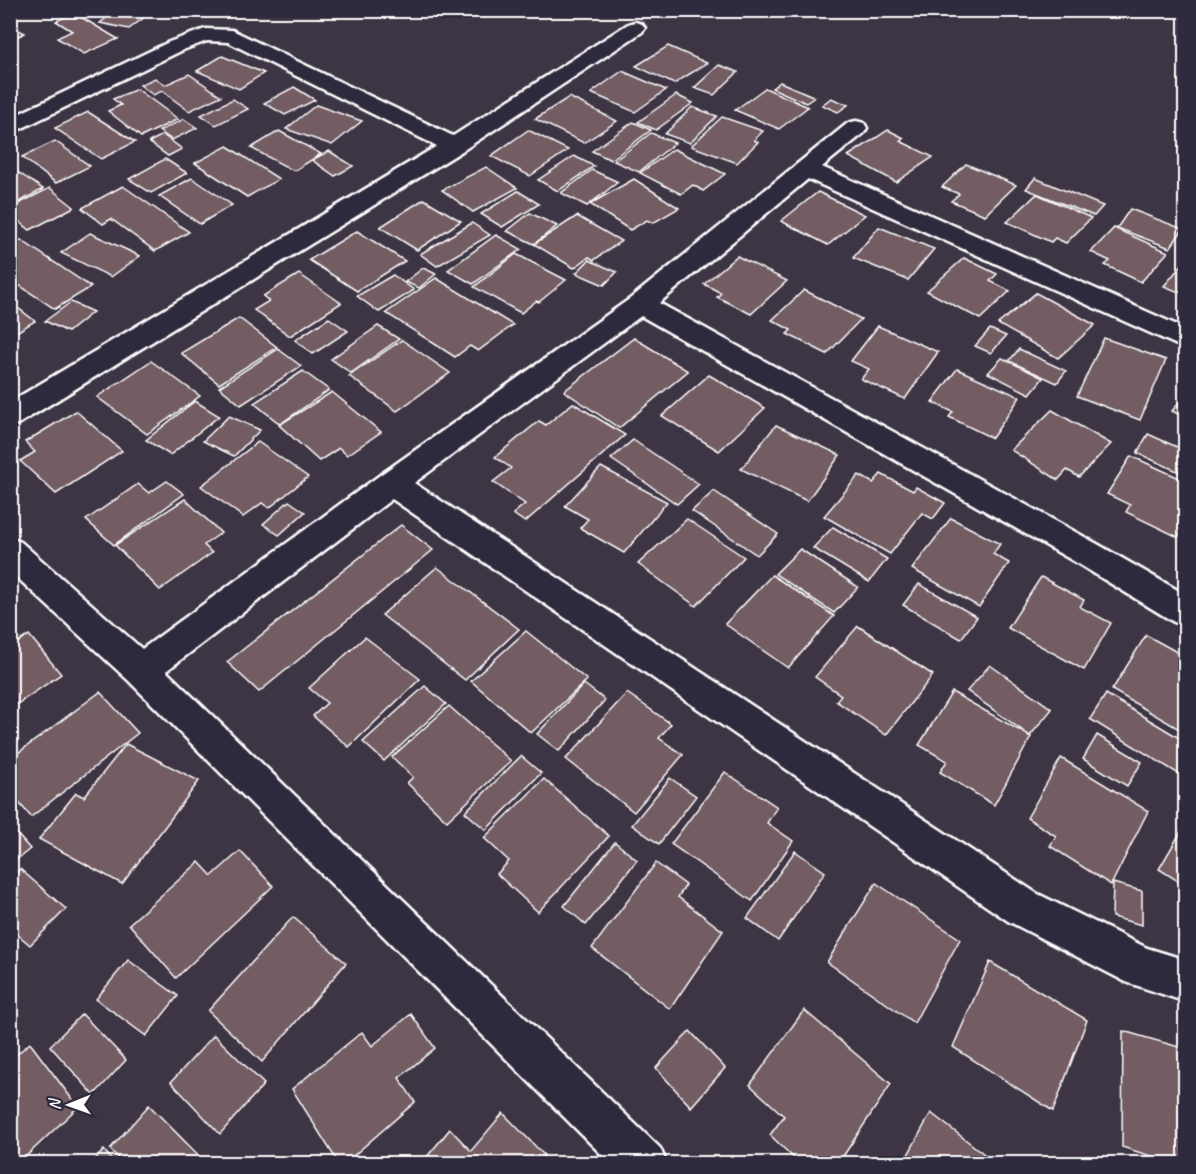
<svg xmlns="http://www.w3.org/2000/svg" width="1196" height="1174" font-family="Caveat,sans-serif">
<rect width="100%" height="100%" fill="#3d3444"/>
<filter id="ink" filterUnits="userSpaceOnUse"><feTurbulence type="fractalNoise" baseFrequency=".0167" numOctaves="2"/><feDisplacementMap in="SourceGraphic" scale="12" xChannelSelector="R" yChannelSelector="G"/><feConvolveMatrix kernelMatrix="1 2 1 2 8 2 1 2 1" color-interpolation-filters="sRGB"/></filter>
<g filter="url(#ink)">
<g fill="#735c62" stroke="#fff" stroke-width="1.5">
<path d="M116,10H140L150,13L129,29L100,23Z"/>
<path d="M74,13L118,39L84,54L57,38L72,31L56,21Z"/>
<path d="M10,26L25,33L10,40Z"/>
<path d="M668,46L707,63L674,84L636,66Z"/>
<path d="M222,56L264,73L239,89L197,71Z"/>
<path d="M719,65L738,72L714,95L694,88Z"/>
<path d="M622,71L666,90L635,112L591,93Z"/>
<path d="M189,74L221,96L189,111L162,91L153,95L140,85L155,78L165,85Z"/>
<path d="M780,82L815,97L806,103L772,88Z"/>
<path d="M294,87L315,100L285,115L264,103Z"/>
<path d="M765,88L808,107L779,129L735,110Z"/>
<path d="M137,89L178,119L141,137L108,111L121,105L113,99Z"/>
<path d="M676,95L693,103L656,130L638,122Z"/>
<path d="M569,97L617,121L584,143L535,119Z"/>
<path d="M831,98L848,105L838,112L822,105Z"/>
<path d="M233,99L248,109L216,125L201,115Z"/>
<path d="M316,105L362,121L332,145L286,129Z"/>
<path d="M692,107L717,116L690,143L665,134Z"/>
<path d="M88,112L135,142L101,159L55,128Z"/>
<path d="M722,117L763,131L754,140L758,142L737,163L691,146Z"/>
<path d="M184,119L197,128L172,140L159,131Z"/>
<path d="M633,122L651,130L611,160L592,151Z"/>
<path d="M528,130L568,150L530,176L491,156Z"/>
<path d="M888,130L904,138L900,141L933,157L896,182L848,156Z"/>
<path d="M279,131L321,154L294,171L251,148Z"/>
<path d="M651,133L675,143L639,172L614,161Z"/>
<path d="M163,135L182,149L168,156L149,142Z"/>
<path d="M55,141L90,166L56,183L22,157Z"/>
<path d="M227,146L279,179L247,197L195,163Z"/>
<path d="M674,149L725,174L703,191L693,185L681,194L640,173Z"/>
<path d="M329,151L353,166L335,176L312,160Z"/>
<path d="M574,156L594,166L558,191L538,180Z"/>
<path d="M165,159L187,173L151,193L129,179Z"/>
<path d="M966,164L1016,185L985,215L951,201L959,194L942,187Z"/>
<path d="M10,167L43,189L10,207Z"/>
<path d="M486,167L517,188L473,212L442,190Z"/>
<path d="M592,170L618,182L587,206L561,193Z"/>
<path d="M192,178L232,205L200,224L159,196Z"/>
<path d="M1035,178L1103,206L1094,216L1026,189Z"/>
<path d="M634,179L679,208L653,223L647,220L630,230L590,204Z"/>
<path d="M123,186L189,232L155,251L111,219L103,224L82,208Z"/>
<path d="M50,188L74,207L30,230L10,214V208Z"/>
<path d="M518,191L539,204L502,227L481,214Z"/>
<path d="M818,192L865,215L828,245L781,221Z"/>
<path d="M1037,194L1091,218L1066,243L1055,238L1051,242L1007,222Z"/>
<path d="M424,199L461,221L417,250L380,227Z"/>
<path d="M1130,209L1183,229L1170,248L1117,228Z"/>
<path d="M530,213L557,226L534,244L507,231Z"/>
<path d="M577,216L621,241L594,260L589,257L574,268L534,244Z"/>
<path d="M472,223L490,235L437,266L420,254Z"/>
<path d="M879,227L934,249L908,280L853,258Z"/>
<path d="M1114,228L1168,252L1141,282L1105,265L1110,261L1091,252Z"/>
<path d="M357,231L405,261L357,291L309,260Z"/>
<path d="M90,233L140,256L111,277L61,253Z"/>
<path d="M496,235L521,249L473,284L448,270Z"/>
<path d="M21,240L91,287L55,309L10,279V246Z"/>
<path d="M516,254L566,280L539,302L536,301L521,313L474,287Z"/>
<path d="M737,256L787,281L751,314L717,297L721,293L704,284Z"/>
<path d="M964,258L997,274L990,281L1010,291L980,319L927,291Z"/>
<path d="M589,260L617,272L604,285L576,273Z"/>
<path d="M1185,261H1186V295L1164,286Z"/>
<path d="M423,268L436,274L419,288L405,282Z"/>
<path d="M299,274L341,303L290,336L254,310L269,301L263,296Z"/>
<path d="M393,275L414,290L379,312L357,296Z"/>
<path d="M436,278L513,325L478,351L470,346L455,357L386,313Z"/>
<path d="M804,290L861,319L827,354L787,334L791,330L772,320Z"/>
<path d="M1036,293L1095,325L1058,358L998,324Z"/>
<path d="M10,302L35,321L10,336Z"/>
<path d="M71,302L93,312L68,332L45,321Z"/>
<path d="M239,318L277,347L219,384L181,353Z"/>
<path d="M329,318L348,331L313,354L295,340Z"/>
<path d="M378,326L399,339L351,373L331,359Z"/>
<path d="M878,326L938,352L905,399L861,379L869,369L851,361Z"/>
<path d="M990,329L1006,336L991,353L975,346Z"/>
<path d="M634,338L688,371L619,428L564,391Z"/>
<path d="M1104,338L1166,360L1140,420L1077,396Z"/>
<path d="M402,340L450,373L397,411L349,376Z"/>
<path d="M278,349L301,366L241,405L219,387Z"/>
<path d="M1019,349L1066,371L1057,383L1009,361Z"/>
<path d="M1002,358L1043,378L1030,394L988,373Z"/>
<path d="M151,361L200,396L147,434L97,397Z"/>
<path d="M957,369L1020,397L992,438L949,417L953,412L932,402Z"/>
<path d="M303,371L329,390L280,424L254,403Z"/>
<path d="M709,375L765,408L719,451L662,416Z"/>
<path d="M332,392L381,432L347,455L339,448L319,461L279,425Z"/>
<path d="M1186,394V418L1172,411Z"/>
<path d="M195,401L219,416L170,455L146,440Z"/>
<path d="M573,403L625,435L525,522L513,514L525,504L493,482L511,468L495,457L539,421L546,425Z"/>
<path d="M1052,410L1111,444L1079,477L1067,470L1058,480L1011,450Z"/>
<path d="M76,411L122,451L56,494L20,461L35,452L25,442Z"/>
<path d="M229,416L260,430L234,456L203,441Z"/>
<path d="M776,425L840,455L807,501L741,469Z"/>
<path d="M1148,434L1186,451V475L1137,453Z"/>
<path d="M633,440L699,484L677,504L611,459Z"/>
<path d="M258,442L308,477L269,508L262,503L243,517L201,486Z"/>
<path d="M1131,456L1186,481V523L1178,537L1126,512L1130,505L1107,494Z"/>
<path d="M601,467L667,502L624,553L580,528L588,519L565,506Z"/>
<path d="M881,474L913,491L916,487L945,503L933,519L922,513L890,554L824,516L859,475L873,483Z"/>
<path d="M167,481L184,494L114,545L86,520L138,484L149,493Z"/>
<path d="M714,491L778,534L757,555L692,511Z"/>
<path d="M185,499L221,533L204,545L212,553L160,590L115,545Z"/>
<path d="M289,501L305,512L279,535L263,524Z"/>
<path d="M951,518L1000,544L993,554L1009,563L979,607L912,569Z"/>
<path d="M687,519L744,557L696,606L638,564Z"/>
<path d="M401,525L433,550L259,692L227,662Z"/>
<path d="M833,527L887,559L869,582L813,548Z"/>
<path d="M800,549L858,587L834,613L775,574Z"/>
<path d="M437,567L519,629L465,680L382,615Z"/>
<path d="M772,575L834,616L788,668L725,624Z"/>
<path d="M1041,577L1084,600L1080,607L1111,623L1084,670L1008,628Z"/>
<path d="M919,584L977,617L961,639L903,605Z"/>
<path d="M858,626L933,675L886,735L836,701L841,695L815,677Z"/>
<path d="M526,631L587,680L531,733L471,681Z"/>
<path d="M29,635L61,674L10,709V647Z"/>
<path d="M1146,635L1186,657V733L1112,690Z"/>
<path d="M365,637L420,679L349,747L313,716L327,703L309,688Z"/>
<path d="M990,665L1052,709L1030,736L967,691Z"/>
<path d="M584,684L605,700L559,751L537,734Z"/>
<path d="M425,686L446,704L384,761L363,742Z"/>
<path d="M100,692L138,733L31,817L10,792V759Z"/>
<path d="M952,692L1031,737L994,805L940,772L947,761L919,745Z"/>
<path d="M627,693L671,724L659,738L683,755L634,812L566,759Z"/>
<path d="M1106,694L1186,742V770L1182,776L1090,719Z"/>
<path d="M449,706L511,761L447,821L407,783L413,777L392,757Z"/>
<path d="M1097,735L1142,762L1127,786L1083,759Z"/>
<path d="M126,744L199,781L122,884L39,839L76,793L84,797Z"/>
<path d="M521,756L541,773L486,830L465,812Z"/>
<path d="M1061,758L1148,811L1111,885L1050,846L1056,836L1027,818Z"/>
<path d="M725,772L777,807L767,823L793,841L752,901L671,844Z"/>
<path d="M670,778L696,796L659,844L632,825Z"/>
<path d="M544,779L609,836L538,912L497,874L509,861L484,838Z"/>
<path d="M1186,823V886L1159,869Z"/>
<path d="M10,826L30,849L10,865Z"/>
<path d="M615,842L637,860L586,925L564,906Z"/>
<path d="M240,851L273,886L176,978L129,924L199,862L212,876Z"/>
<path d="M795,851L825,872L778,941L747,918Z"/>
<path d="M656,863L686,885L678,897L723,931L670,1009L592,948Z"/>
<path d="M20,869L66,909L30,945L10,928V878Z"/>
<path d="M876,883L960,939L914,1023L827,962Z"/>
<path d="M1113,883L1142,891V925L1112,917Z"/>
<path d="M293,917L346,963L262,1062L208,1011Z"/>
<path d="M128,960L178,996L146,1036L96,999Z"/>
<path d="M990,962L1087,1020L1053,1111L953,1047Z"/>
<path d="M804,1010L891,1084L838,1164H800L770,1135L784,1116L750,1085Z"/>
<path d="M82,1014L126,1060L94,1095L50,1046Z"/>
<path d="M411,1014L435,1048L399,1078L415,1102L344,1164H339L292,1089L362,1032L372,1046Z"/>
<path d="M690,1031L725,1068L691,1107L656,1068Z"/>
<path d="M1123,1031L1186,1049V1164H1177L1122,1147Z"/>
<path d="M214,1035L264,1084L220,1134L171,1082Z"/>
<path d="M30,1043L78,1107L18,1164H10V1060Z"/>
<path d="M149,1105L205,1162L204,1164H124L110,1149Z"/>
<path d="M503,1113L544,1155L537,1164H421L450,1129L471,1151Z"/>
<path d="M931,1113L997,1164H903Z"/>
<path d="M104,1150L115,1164H91Z"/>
</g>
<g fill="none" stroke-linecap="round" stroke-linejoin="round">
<defs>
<g id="minor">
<path d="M635,22L642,24L645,28L642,32L462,151L20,423L10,426V402L437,146L228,42L207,41L183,50L10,134V118L169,42L205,29L232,30L453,136L628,24Z"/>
<path d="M856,121L864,123L867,128L864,133L822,167L1186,329V349L808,179L659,303L1099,545L1186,595V626L1174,622L1077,563L641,316L414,483L1036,893L1147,948L1186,960V1002L1126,982L1008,921L392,499L166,671L660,1148L667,1164H611L129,681L10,571V538L21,542L142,649L380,475L631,298L848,123Z"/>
</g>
</defs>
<use href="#minor" stroke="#fff" stroke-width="5"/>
<use href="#minor" fill="#2f2a3d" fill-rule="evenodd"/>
</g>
</g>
<rect width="1196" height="1174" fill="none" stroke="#2f2a3d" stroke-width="36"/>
<rect x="18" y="18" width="1160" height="1138" fill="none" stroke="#fff" stroke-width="2" filter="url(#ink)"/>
<g transform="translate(69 1105) rotate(269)" stroke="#2f2a3d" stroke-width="4.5" paint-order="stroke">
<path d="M0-4.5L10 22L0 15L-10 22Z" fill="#ffffff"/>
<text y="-9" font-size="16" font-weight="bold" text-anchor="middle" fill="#ffffff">N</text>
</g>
</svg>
